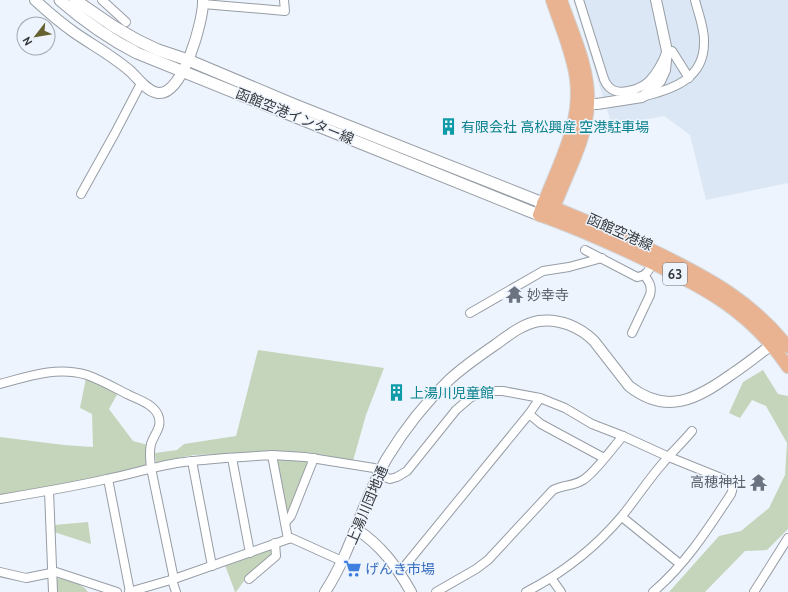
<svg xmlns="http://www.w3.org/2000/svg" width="788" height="592" font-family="Cabin,'Noto Sans JP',sans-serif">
<rect width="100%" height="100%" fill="#edf4fd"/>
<path fill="#dbe7f4" d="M573,0H788V183L706,200L690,135L664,116L612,126Z"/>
<g fill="#c5d5bb">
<path d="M258,350L384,368L366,415L353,461L307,452H274L194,455L156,462L155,453L177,450L184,444L236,436Z"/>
<path d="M763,370L778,394L788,396V529L767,550L745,551L705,592H669L719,536L741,531L769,508L785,475L787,443L766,406L752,400L740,418L729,413L743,382Z"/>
<path d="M86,378L118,393L109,409L133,441L148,445L147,463L145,467L108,476L0,496V437L64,445L93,447L92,414L80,408Z"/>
<path d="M276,459L309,461L289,513H286Z"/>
<path d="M88,522L91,544L54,532V525Z"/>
<path d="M273,548L272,555L247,577L236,592H235L225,565Z"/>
<path d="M56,578C67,580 82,582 88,592H57Z"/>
</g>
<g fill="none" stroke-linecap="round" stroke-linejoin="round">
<defs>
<g id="minor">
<path d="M102,0L126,22"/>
<path d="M579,0L603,76C604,80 606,84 609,87C618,97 641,89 649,81C658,72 663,61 667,51H672L689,78"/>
<path d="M203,4L285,11L284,0"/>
<path d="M645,96C674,89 704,78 704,43C705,29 698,13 695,0"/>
<path d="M81,194L115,133L139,87"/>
<path d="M585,250L637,277C648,276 650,268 654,259"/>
<path d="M470,313L543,271L569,267L602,258"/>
<path d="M632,333L650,295C652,287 650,283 645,276"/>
<path d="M0,384C29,376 57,366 87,375C101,380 115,388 129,395C139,400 153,404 158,415C163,427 154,434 151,444C149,452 150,460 151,468L174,579"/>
<path d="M529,414L541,424L604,458"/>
<path d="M272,455L305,457L374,468L385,477L390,479L397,477L407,471L456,410L470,398L479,393L487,391H503L540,398L565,408L592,424L623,436L669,457L726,480C732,484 734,487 731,494C708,529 685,565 653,592"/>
<path d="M232,458L250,553"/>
<path d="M192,461L212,566"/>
<path d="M108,479L130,592"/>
<path d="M49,491L53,592"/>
<path d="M0,499C36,493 72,487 107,479C133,474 158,465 184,462C213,458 243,457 272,455L288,539"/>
<path d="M622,517L680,564"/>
<path d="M285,523L291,516L314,458"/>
<path d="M0,572L26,578L56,572L117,592"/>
<path d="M399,573L529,414L540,398"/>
<path d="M551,578L561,592"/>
<path d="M249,579L276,556L275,543"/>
<path d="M172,580L176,592"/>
<path d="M129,592L174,579L291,538L342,561"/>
<path d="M436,592L476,569L488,560L553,490C563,485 574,486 583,480C594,474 614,446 623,436"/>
<path d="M526,592C563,573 595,548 622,516C636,499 648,480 663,463C672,452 682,443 692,431"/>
<path d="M754,592L788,538"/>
</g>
<g id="tertiary">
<path d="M35,0C48,12 61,23 75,33C94,46 113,56 130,71C138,78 146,91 158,93C183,96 204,19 203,0"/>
<path d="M581,103L597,104L642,97L650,91L660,81L665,70L667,51L656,0"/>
<path d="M356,529C381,545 397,567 411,592"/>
<path d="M325,592C352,551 362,501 387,458C404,430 426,402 449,380C463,367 479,356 495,345C509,335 522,324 539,321C559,318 580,327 594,341L629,386C667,416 697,399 732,374C747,364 761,353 776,341"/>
</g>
<g id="secondary">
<path d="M60,0C84,21 108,38 137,53L539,215"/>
<path d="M75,0L113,26L137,40L158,50L188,60L295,105L543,203"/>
</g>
<g id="primary">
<path d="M552,0C559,21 568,42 573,64C588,118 557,165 539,215C572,226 605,241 637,256C700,286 747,307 788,367"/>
<path d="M543,203C582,219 620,235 658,253C709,278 752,301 788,347"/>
<path d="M550,214L554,208C566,174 587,140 588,103C590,69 572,32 561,0"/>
</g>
</defs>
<use href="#minor" stroke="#979da5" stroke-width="10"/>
<use href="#tertiary" stroke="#979da5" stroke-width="12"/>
<use href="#secondary" stroke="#979da5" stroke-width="13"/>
<use href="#primary" stroke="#d2d3d4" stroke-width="14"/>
<use href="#minor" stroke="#fff" stroke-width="8"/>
<use href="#tertiary" stroke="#fff" stroke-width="10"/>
<use href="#secondary" stroke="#fff" stroke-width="11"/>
<use href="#primary" stroke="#e9b392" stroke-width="12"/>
</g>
<defs>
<symbol id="building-bare" viewBox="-9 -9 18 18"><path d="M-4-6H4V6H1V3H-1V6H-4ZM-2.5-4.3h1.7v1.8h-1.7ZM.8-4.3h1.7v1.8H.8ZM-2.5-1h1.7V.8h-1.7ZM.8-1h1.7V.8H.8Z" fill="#0f9aa8" stroke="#edf4fd" stroke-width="2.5" paint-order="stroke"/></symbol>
<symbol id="temple-bare" viewBox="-9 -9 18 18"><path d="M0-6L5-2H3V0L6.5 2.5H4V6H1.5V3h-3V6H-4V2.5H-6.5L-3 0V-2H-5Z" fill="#6b7280" stroke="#edf4fd" stroke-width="2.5" paint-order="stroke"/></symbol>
<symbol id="supermarket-bare" viewBox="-9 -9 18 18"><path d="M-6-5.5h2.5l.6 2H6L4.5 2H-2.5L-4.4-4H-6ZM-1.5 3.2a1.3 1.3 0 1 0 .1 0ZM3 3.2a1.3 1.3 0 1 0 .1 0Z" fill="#3f7fe0" stroke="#edf4fd" stroke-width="2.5" paint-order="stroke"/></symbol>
</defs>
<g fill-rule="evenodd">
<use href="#building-bare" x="436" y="114" width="25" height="25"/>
<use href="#temple-bare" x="502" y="282" width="25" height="25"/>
<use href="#building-bare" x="384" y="380" width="25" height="25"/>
<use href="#temple-bare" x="746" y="470" width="25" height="25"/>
<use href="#supermarket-bare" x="340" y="556" width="25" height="25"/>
</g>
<g text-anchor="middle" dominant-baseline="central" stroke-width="3" stroke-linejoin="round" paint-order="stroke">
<rect fill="#edf4fd" stroke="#6c7074" stroke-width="1" x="663" y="263" width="24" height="22" rx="3"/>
<g font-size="13" font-weight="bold" fill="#34373a">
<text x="675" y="274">63</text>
</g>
<g font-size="14" fill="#34373a" stroke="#edf4fd">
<text transform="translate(295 116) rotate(22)">函館空港インター線</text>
<text transform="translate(620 232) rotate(24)">函館空港線</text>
<text transform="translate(367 505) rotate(-67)">上湯川団地通</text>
</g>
<g font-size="14" fill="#0d838f" stroke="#edf4fd" text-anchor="start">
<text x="461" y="127">有限会社 高松興産 空港駐車場</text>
<text x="410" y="393">上湯川児童館</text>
</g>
<g font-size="14" fill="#5b616d" stroke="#edf4fd" text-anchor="start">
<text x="527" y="295">妙幸寺</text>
<text x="746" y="482" text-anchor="end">高穂神社</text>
</g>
<g font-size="14" fill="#366cbe" stroke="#edf4fd" text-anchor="start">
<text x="365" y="569">げんき市場</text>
</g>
</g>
<g transform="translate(36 36) rotate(239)"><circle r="19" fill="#edf4fd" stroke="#a3a8af"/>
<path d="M0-3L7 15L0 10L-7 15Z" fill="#666330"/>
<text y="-6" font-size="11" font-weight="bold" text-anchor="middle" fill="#34373a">N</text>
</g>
</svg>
